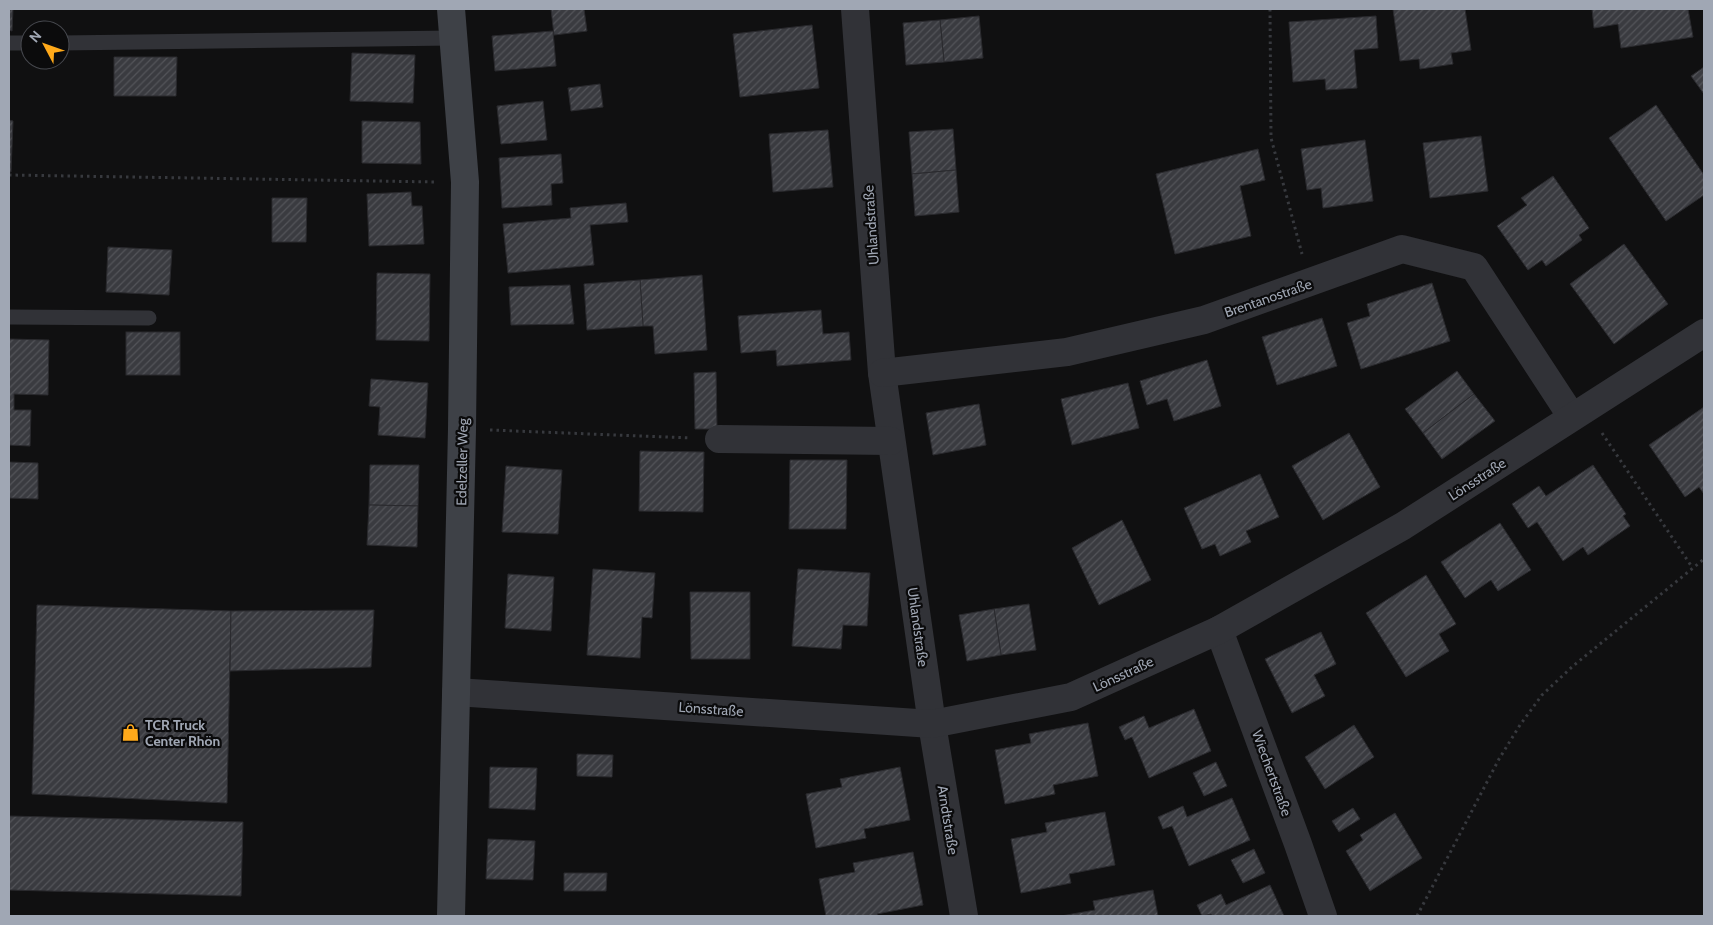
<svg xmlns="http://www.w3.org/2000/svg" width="1713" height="925" font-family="Cabin,sans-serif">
<defs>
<pattern id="building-hatch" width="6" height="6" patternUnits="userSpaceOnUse" patternTransform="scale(1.25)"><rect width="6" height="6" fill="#3a3b40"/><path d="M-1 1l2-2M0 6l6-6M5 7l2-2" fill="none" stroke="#535459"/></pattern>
</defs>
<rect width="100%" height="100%" fill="#101011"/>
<g fill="url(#building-hatch)" stroke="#2a2a2e">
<path d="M9,9H13L12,31L9,30Z"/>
<path d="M551,9H584L587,31L554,35Z"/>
<path d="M1393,9H1465L1471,50L1451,53L1453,64L1420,69L1419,59L1400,61Z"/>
<path d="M1592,9H1688L1693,37L1621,48L1618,24L1594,28Z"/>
<path d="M979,16L983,58L944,62L940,20Z"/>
<path d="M1376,16L1378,48L1354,50L1357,88L1326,90L1325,79L1293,82L1289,22Z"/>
<path d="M940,20L944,62L906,65L903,23Z"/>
<path d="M812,25L819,88L740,97L733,34Z"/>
<path d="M553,31L556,66L495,71L492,36Z"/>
<path d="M352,53L415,55L413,103L350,101Z"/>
<path d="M114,57H177L176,96H114Z"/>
<path d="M1704,67V94L1691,76Z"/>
<path d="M600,84L603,107L571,111L568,88Z"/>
<path d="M543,101L547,140L501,144L497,106Z"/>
<path d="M1656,105L1704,175V195L1666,221L1609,138Z"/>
<path d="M9,120L13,121L11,172H9Z"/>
<path d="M362,121L420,122L421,164L362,163Z"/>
<path d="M953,129L956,170L912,174L909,132Z"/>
<path d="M828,130L833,187L773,192L769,134Z"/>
<path d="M1481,136L1488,191L1430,198L1423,143Z"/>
<path d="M1365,140L1373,201L1323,208L1321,188L1307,190L1301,149Z"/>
<path d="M1258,149L1265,180L1240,186L1251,236L1175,254L1156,174Z"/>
<path d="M561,154L563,183L551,184L552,205L502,208L499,158Z"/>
<path d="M956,170L959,212L915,216L912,174Z"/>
<path d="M1553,176L1589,228L1579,235L1582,240L1546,266L1542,260L1528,270L1497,226L1527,205L1521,198Z"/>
<path d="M411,192L412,206H422L424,244L369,246L367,194Z"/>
<path d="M272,198H307L306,242H272Z"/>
<path d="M626,203L628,222L590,225L594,265L508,273L503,224L571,218L570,208Z"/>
<path d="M1624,244L1668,304L1614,344L1570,284Z"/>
<path d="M108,247L172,250L169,295L106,292Z"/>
<path d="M377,273L430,274L429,341L376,340Z"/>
<path d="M702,275L707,350L655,354L653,326H643L640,280Z"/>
<path d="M640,280L643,326L587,330L584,284Z"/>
<path d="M1432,283L1450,341L1361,369L1347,323L1370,316L1367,304Z"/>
<path d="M570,285L574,324L511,325L509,287Z"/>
<path d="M821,310L823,334L849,332L851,360L777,366L776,350L741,353L738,316Z"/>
<path d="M1322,318L1337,366L1277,385L1262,337Z"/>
<rect x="126" y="332" width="54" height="43"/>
<path d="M9,339L49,340L48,395L14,394V410H31L30,446L9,445Z"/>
<path d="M1207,360L1221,406L1174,421L1167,399L1147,405L1140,381Z"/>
<path d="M1457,371L1474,394L1423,433L1405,409Z"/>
<path d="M716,372L717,429H695L694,373Z"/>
<path d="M371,379L428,383L425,438L378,435L380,407L369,406Z"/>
<path d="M1128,383L1139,428L1072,445L1061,399Z"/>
<path d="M1474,394L1495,421L1442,459L1423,433Z"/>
<path d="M979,404L986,445L933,455L926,413Z"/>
<path d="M1704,407V494L1699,487L1685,497L1649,445Z"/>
<path d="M1349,433L1380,487L1323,520L1292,466Z"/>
<path d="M640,451L704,452L703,512L639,511Z"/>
<path d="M790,460H847L846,529H789Z"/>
<path d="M9,462L38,463V499L9,498Z"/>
<path d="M370,465H419L418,506L369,505Z"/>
<path d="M1593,465L1626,514L1623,516L1630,526L1588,555L1583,547L1563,561L1537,522L1528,528L1512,504L1539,486L1546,496Z"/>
<path d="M506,466L562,470L558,534L502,532Z"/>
<path d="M1260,474L1279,517L1246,531L1251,542L1220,556L1215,544L1202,549L1184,508Z"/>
<path d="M369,505L418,506L417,547L367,545Z"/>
<path d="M1122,520L1151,580L1099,605L1072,548Z"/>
<path d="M1500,523L1531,570L1498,591L1491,580L1465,598L1441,562Z"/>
<path d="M593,569L655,573L652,618L642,617L640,658L587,655Z"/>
<path d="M798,569L870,573L867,626L843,625L841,649L792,646Z"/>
<path d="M508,574L554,577L551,631L505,628Z"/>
<path d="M1426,575L1456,624L1439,634L1449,651L1406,677L1366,613Z"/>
<path d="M690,592H750V659H691Z"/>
<path d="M1029,604L1036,650L1001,655L994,609Z"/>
<path d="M37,605L231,611L227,803L32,794Z"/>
<path d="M994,609L1001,655L967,661L959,615Z"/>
<path d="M374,610L371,667L230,671L231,611Z"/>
<path d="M1321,632L1336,664L1314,675L1325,696L1292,713L1265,659Z"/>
<path d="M1194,709L1211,751L1149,778L1132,737L1125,740L1119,727L1144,716L1149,728Z"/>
<path d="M1088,723L1098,776L1053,785L1055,794L1005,804L995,750L1031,743L1029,734Z"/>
<path d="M1354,725L1374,757L1325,789L1305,757Z"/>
<path d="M577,754L613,755L612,777L577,776Z"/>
<path d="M1216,762L1227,786L1204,796L1193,773Z"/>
<path d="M490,767L537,768L535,810L489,808Z"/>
<path d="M900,767L910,820L864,829L866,838L816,848L806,794L842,787L840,779Z"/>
<path d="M1232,798L1250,840L1189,866L1172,826L1163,829L1158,817L1183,806L1187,817Z"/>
<path d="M1353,808L1360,819L1339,832L1332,821Z"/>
<path d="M1105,812L1115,865L1069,874L1071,883L1021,893L1011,839L1047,832L1045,823Z"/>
<path d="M1395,813L1422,858L1370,891L1346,851L1363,840L1360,835Z"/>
<path d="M9,816L243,822L241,896L9,890Z"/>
<path d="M488,839L535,841L533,880L486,879Z"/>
<path d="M1254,849L1265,873L1243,883L1231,860Z"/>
<path d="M913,852L923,905L877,914L878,916H826L819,879L855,872L853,863Z"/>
<path d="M564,873H607L606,891H564Z"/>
<path d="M1270,885L1284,916H1212L1211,914L1202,916L1197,905L1221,894L1226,905Z"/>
<path d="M1153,890L1158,916H1061L1095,910L1093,901Z"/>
</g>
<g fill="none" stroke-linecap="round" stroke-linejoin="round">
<g stroke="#37393e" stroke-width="3" stroke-dasharray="2.5 4" stroke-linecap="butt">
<path d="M1270,9L1271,138L1302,254"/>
<path d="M9,175L437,182"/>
<path d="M490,430L691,438"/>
<path d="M1602,433L1692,567"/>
<path d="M1417,916L1499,759L1520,725L1542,695L1573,666L1704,559"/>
</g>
<g stroke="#313237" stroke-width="15">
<path d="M9,43H30"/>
<path d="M60,43L453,38"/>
<path d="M9,317L149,318"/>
</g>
<g stroke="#313237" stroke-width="28">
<path d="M855,9L882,373L932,724L964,916"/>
<path d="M882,373L1067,352L1204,320L1402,249L1474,267L1572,417"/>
<path d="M719,439L891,441"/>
<path d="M1219,630L1298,844L1323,916"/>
<path d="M456,692L932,724L1071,697L1219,630L1403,526L1704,333"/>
</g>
<path stroke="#3e4147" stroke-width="28" d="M451,916L462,429L465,182L451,9"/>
</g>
<defs>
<symbol id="shop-bare" viewBox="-9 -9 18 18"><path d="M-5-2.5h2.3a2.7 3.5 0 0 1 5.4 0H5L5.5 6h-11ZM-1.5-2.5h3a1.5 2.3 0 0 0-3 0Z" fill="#ffa91a" stroke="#0b0b0c" stroke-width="2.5" paint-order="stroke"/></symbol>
</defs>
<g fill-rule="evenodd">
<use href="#shop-bare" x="118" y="720" width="25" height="25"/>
</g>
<g text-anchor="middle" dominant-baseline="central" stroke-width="4.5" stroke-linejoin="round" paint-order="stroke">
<g font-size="14" fill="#a0a7b4" stroke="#0b0b0c">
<text transform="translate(871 225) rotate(-94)">Uhlandstraße</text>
<text transform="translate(1268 298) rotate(-19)">Brentanostraße</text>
<text transform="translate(462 462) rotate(-89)">Edelzeller Weg</text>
<text transform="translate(1477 479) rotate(-33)">Lönsstraße</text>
<text transform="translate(918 627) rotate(82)">Uhlandstraße</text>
<text transform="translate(1123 674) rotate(-25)">Lönsstraße</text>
<text transform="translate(711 709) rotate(4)">Lönsstraße</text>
<text transform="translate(1272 773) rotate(70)">Wiechertstraße</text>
<text transform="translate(948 820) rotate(81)">Arndtstraße</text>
</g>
<g font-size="14" font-weight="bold" fill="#a0a7b4" stroke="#0b0b0c" text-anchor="start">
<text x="145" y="725">TCR Truck<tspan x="145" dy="16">Center Rhön</tspan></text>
</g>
</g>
<rect width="1713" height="925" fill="none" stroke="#a0a7b4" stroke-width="20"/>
<g transform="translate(45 45) rotate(311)"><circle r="24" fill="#0b0b0c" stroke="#47494f"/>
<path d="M0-4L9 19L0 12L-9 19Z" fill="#ffa91a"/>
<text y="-8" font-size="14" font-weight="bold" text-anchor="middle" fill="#a0a7b4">N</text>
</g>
</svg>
